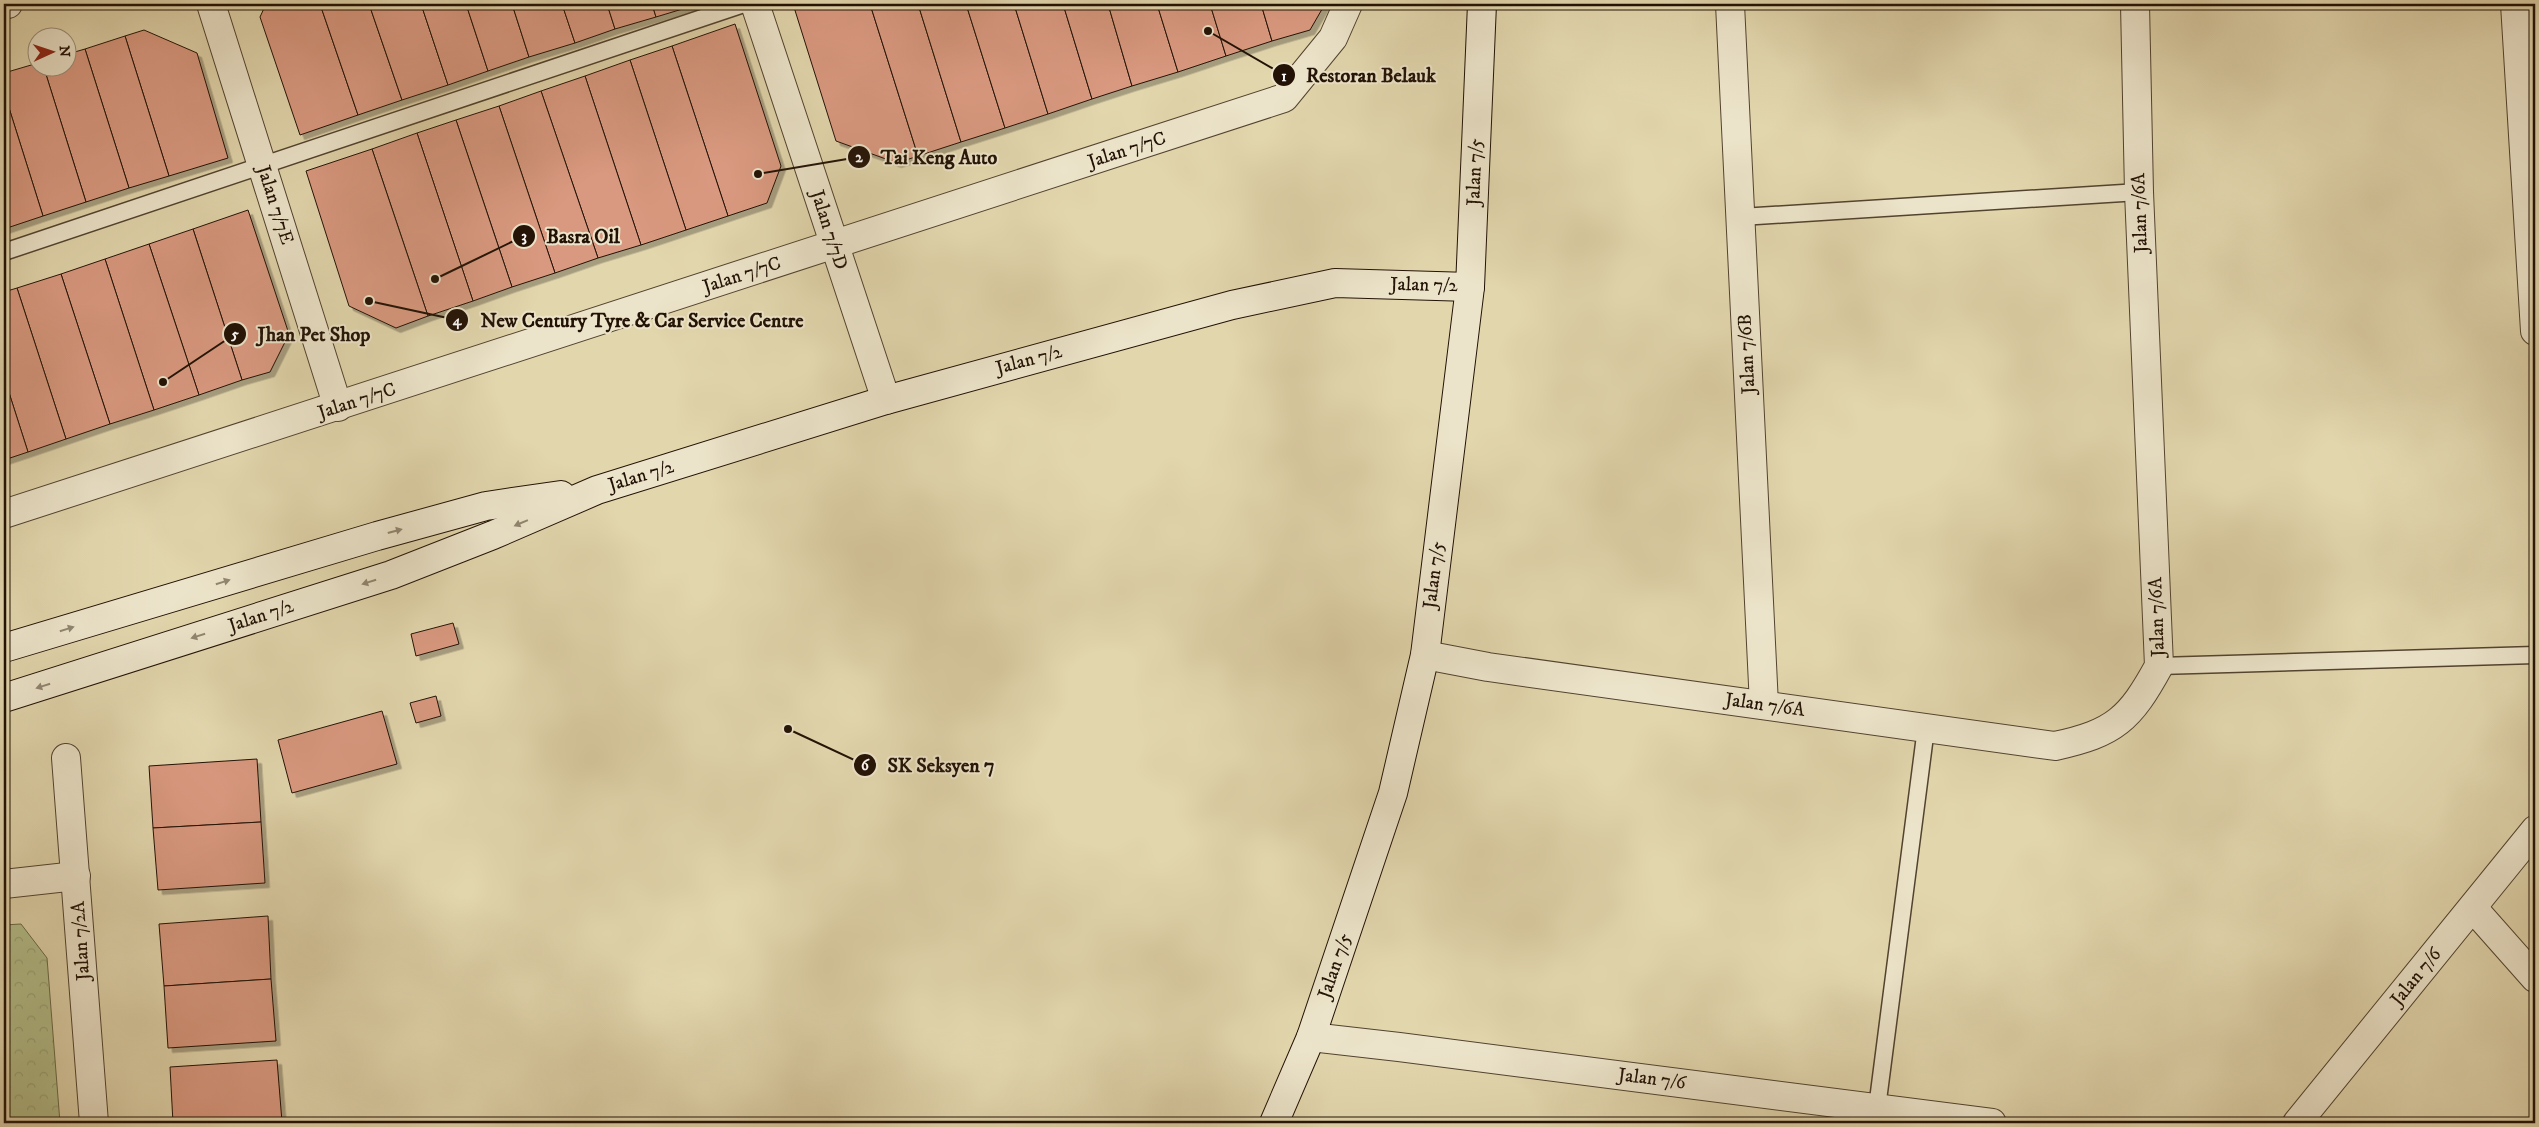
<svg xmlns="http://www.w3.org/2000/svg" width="2539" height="1127" font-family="'IM FELL DW Pica',serif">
<defs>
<pattern id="park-crowns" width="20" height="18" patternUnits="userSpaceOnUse" patternTransform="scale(1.25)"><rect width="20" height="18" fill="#b3be8a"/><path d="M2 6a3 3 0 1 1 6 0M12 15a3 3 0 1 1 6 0" fill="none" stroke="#9aa276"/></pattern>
<filter id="shadow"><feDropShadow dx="4.5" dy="4.5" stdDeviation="0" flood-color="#0004"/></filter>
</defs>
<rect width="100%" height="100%" fill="#e2d6ad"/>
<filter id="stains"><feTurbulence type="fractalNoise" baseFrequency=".004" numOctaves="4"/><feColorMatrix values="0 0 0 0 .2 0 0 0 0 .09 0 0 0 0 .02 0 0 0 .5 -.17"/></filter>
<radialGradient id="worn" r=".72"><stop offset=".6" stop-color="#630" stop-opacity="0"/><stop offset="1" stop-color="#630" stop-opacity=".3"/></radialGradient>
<path fill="url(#park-crowns)" stroke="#6a6848" d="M21,924L47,958L60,1123H4V925Z"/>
<g fill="#d99980" stroke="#221205" filter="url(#shadow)">
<path d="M266,4H320L358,115L300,135L260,17Z"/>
<path d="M320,4H369L402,100L358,115Z"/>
<path d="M369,4H421L448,85L402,100Z"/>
<path d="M421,4H466L488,71L448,85Z"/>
<path d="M466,4H512L529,57L488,71Z"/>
<path d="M512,4H562L575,43L529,57Z"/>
<path d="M562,4H607L615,29L575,43Z"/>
<path d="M607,4H652L656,17L615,29Z"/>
<path d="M652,4H699L656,17Z"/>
<path d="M793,4H870L918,156L897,163L836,141Z"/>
<path d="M870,4H918L961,142L918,156Z"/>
<path d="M918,4H966L1005,128L961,142Z"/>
<path d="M966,4H1014L1048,114L1005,128Z"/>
<path d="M1014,4H1063L1092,99L1048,114Z"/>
<path d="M1063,4H1108L1132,86L1092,99Z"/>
<path d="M1108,4H1157L1178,72L1132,86Z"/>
<path d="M1157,4H1210L1226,56L1178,72Z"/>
<path d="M1210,4H1261L1272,41L1226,56Z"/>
<path d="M1261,4H1325L1310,30L1272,41Z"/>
<path d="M735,24L781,166L767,203L728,216L672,46Z"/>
<path d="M144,30L197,53L228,158L169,176L125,36Z"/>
<path d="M125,36L169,176L129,188L85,49Z"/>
<path d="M672,46L728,216L686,230L630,60Z"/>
<path d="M85,49L129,188L86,202L44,68H68V54Z"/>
<path d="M630,60L686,230L641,245L585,76Z"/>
<path d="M38,63V68H44L86,202L43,216L4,92V73Z"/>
<path d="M585,76L641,245L598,258L541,91Z"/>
<path d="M541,91L598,258L555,273L499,106Z"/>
<path d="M4,92L43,216L4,229Z"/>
<path d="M499,106L555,273L512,287L456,120Z"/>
<path d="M456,120L512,287L473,301L417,133Z"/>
<path d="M417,133L473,301L428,316L372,149Z"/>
<path d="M372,149L428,316L396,328L349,306L306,171Z"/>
<path d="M248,210L289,334L270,372L242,380L193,229Z"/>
<path d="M193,229L242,380L199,395L149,244Z"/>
<path d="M149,244L199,395L154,410L105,259Z"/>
<path d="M105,259L154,410L110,424L61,274Z"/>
<path d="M61,274L110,424L66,439L17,288Z"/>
<path d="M17,288L66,439L28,452L4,377V292Z"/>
<path d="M4,377L28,452L4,460Z"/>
<path d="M453,623L459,644L416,656L411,634Z"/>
<path d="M436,696L441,716L416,723L410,703Z"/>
<path d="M382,711L397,764L292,793L278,740Z"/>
<path d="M257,759L261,822L153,828L149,766Z"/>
<path d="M261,822L265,883L158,890L153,828Z"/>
<path d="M268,916L271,979L164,986L159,924Z"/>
<path d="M271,979L276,1041L168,1048L164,986Z"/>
<path d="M277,1060L282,1122L173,1123L170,1067Z"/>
</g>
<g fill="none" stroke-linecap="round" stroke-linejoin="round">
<defs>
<g id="lane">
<path d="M1741,217L2139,192"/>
<path d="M4,252L744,4"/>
<path d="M2159,666L2535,655"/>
<path d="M1877,1108L1926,728"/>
</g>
<g id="street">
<path d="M211,4L338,407"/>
<path d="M755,4L886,400"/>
<path d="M1730,4L1764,705"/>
<path d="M2515,4L2535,331"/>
<path d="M4,5L8,4"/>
<path d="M4,514L1284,98L1333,38L1348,4"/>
<path d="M1425,655L1488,667L2055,746C2115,733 2130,719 2159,666L2139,192L2135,4"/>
<path d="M66,758L94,1123"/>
<path d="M4,884L76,876"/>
<path d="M2473,908L2535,978"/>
<path d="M1311,1037L1399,1047L1992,1123"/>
<path d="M2297,1123L2535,830"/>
</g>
<g id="secondary">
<path d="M4,648L377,536L486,506L561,495"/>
<path d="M4,698L391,575L493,535L597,490L886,400L1232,305L1335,283L1470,287"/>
<path d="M1274,1123L1311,1037L1393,793L1425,655L1470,287L1482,4"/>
</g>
</defs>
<use href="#lane" stroke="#52432f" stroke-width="19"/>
<use href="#street" stroke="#52432f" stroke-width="30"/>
<use href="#secondary" stroke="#221205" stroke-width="30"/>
<use href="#lane" stroke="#ece4ca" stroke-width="16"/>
<use href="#street" stroke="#ece4ca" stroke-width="28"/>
<use href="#secondary" stroke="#ece4ca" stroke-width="28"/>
</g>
<defs><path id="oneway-solid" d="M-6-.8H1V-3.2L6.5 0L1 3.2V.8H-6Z" transform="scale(1.25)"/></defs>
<g fill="#918671">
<use href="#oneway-solid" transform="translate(521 523) rotate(157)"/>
<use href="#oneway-solid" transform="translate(395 531) rotate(-15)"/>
<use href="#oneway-solid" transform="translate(223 582) rotate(-17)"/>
<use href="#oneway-solid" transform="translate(369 582) rotate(162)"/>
<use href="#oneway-solid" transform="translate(67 629) rotate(-17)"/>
<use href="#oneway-solid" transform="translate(198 636) rotate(162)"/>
<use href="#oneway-solid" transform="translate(43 686) rotate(162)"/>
</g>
<g text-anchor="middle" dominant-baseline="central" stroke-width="4" stroke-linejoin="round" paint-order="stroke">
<g font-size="19" fill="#221205" stroke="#ece4ca">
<text transform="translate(1127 150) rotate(-18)">Jalan 7/7C</text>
<text transform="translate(1475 172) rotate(-88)">Jalan 7/5</text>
<text transform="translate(275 205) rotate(72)">Jalan 7/7E</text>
<text transform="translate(2140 213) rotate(-92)">Jalan 7/6A</text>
<text transform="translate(829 230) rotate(72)">Jalan 7/7D</text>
<text transform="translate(742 275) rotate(-18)">Jalan 7/7C</text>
<text transform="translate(1424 285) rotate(1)">Jalan 7/2</text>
<text transform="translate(1747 354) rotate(-93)">Jalan 7/6B</text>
<text transform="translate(1029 360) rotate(-15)">Jalan 7/2</text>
<text transform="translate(357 401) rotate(-18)">Jalan 7/7C</text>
<text transform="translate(641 476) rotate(-17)">Jalan 7/2</text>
<text transform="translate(1434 575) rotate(-83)">Jalan 7/5</text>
<text transform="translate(261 616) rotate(-18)">Jalan 7/2</text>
<text transform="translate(2157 617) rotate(-92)">Jalan 7/6A</text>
<text transform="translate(1765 705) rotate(8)">Jalan 7/6A</text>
<text transform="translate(81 941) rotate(-94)">Jalan 7/2A</text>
<text transform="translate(1335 966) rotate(-71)">Jalan 7/5</text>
<text transform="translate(2416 977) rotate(-51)">Jalan 7/6</text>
<text transform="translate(1652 1079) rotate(7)">Jalan 7/6</text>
</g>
</g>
<path fill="none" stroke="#221205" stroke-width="2" d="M1208 31L1284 75M758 174L859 157M435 279L524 236M369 301L457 320M163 382L235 334M788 729L865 765"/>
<g fill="#221205" stroke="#ece4ca" stroke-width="2">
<circle cx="1208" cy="31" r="5"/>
<circle cx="758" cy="174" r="5"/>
<circle cx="435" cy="279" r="5"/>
<circle cx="369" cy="301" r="5"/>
<circle cx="163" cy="382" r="5"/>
<circle cx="788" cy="729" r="5"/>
<circle cx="1284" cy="75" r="12"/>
<circle cx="859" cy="157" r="12"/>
<circle cx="524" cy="236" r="12"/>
<circle cx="457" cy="320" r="12"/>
<circle cx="235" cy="334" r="12"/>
<circle cx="865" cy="765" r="12"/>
</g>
<g font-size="15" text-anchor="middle" font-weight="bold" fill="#fff">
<text x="1284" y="81">1</text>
<text x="859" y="162">2</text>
<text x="524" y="241">3</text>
<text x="457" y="325">4</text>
<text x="235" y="339">5</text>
<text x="865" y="770">6</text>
</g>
<g font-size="20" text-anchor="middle" font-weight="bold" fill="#221205" stroke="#ece4ca" stroke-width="4" stroke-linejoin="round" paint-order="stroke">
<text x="1371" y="82">Restoran Belauk</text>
<text x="939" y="164">Tai Keng Auto</text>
<text x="583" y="243">Basra Oil</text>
<text x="642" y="327">New Century Tyre &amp; Car Service Centre</text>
<text x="314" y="341">Jhan Pet Shop</text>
<text x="941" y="772">SK Seksyen 7</text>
</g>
<rect width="2539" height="1127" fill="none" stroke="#e2d6ad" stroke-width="20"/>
<rect x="5" y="5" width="2529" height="1117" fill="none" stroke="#221205" stroke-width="2.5"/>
<rect x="10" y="10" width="2519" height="1107" fill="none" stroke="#221205"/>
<g transform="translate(52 52) rotate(87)"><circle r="24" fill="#ece4ca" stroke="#9b907b"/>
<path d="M0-4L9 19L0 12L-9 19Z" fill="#8f2418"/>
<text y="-8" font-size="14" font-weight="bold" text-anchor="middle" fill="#221205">N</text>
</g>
<rect width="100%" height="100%" filter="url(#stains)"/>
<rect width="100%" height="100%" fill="url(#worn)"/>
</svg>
